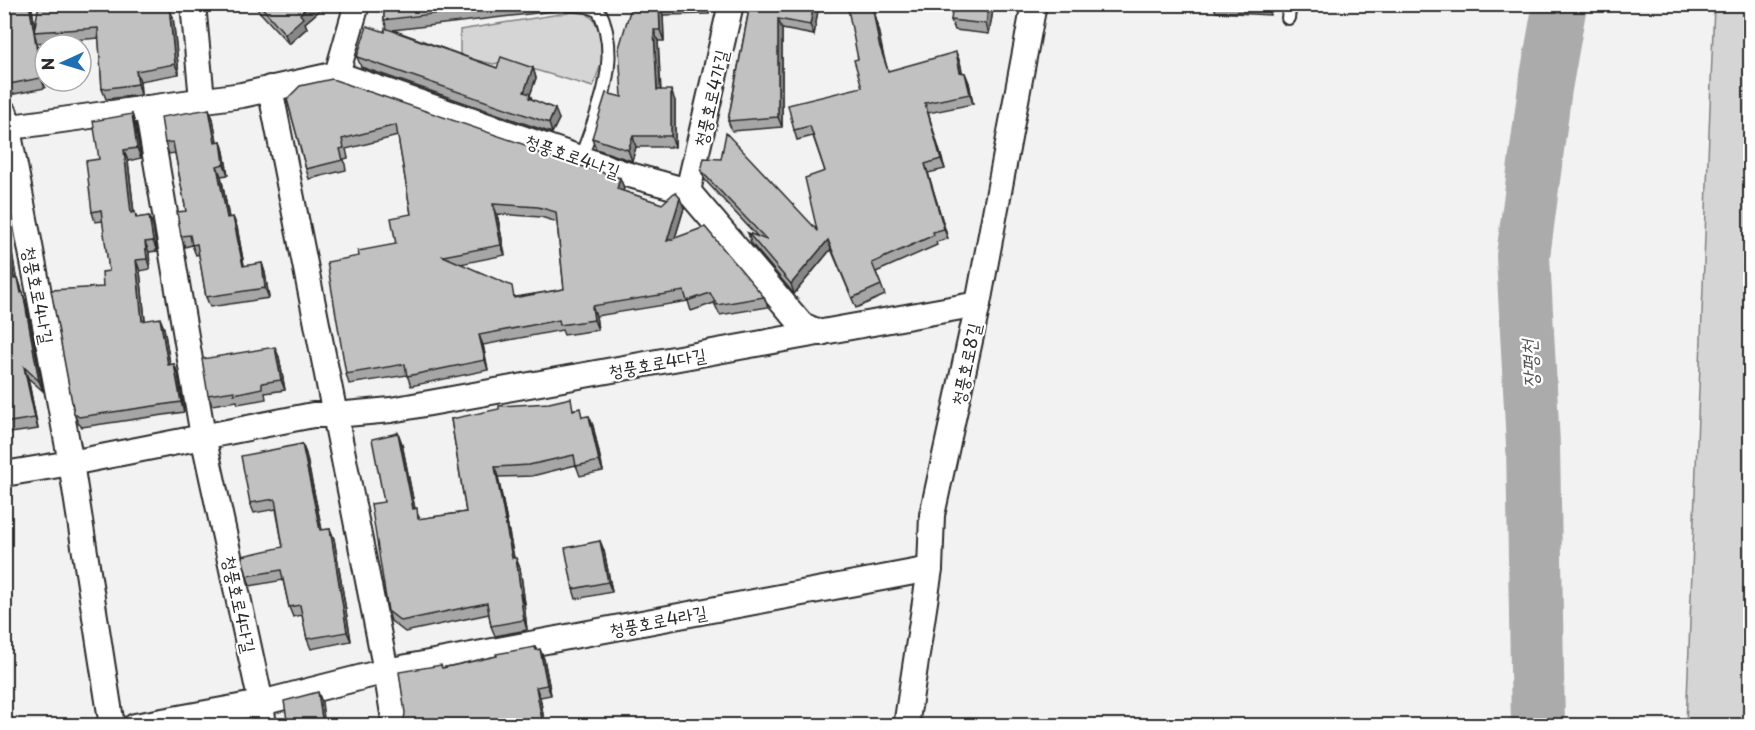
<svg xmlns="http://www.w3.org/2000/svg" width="1755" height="730" font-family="'Playpen Sans','Poor Story',sans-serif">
<rect width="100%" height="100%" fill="#f2f2f2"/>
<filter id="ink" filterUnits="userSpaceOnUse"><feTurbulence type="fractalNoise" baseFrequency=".0167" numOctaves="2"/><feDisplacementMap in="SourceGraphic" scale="12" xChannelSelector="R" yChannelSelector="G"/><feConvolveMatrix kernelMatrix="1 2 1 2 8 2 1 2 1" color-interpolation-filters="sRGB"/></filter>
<g filter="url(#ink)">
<g fill="#d5d5d5" stroke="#808080" stroke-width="1.5">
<path d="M1714,5H1750V725H1686Z"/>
<path d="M572,12L586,13L594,20L600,32L603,58L593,87L505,61L494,64L460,57V30Z"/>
</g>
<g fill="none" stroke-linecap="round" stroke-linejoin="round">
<path stroke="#ababab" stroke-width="54" d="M1538,726L1533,445L1523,256L1545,88L1560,4"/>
<defs>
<g id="service">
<path d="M569,5C578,5 589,4 597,10C603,15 604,24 606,31C616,75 595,117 581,158"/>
<path d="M1288,18L1290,4"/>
</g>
<g id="minor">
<path d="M193,4L202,99"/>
<path d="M337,74L357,4"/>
<path d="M270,88L386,671L395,726"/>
<path d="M147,108L203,436L261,703L264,726"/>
<path d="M5,113L71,463L112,726"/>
<path d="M4,128L242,95L337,74L626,174L688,191L802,325L821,333"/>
<path d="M688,191L731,4"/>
<path d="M4,474L71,463L313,415H335L391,410L978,304"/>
<path d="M135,726L261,703L386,671L930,569"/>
<path d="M906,726L930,569L932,515L978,304L1034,4"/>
</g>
</defs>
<use href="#service" stroke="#2b2b2b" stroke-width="16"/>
<use href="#minor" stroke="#2b2b2b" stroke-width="28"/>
<use href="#service" stroke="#fff" stroke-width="12"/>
<use href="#minor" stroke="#fff" stroke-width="24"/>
</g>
<g fill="#a6a6a6" stroke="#2b2b2b" stroke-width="1.5" fill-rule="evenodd">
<path d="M4,4H31L35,27L162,7L173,17L179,74L140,81L141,95L106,99L102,89L99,38L37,43L45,88L4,96Z"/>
<path d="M255,4H317L319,11L305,23L307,28L289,44L256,8Z"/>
<path d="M384,4H562V10L393,30L497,68H533L536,78L530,95L532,99L559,119L552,133L361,67L357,57L387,28L384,20Z"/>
<path d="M632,4H709V14L663,15L664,41H658L661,90L675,101V147H636L632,161L596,149L592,138L622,97Z"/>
<path d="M750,4H819L814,35L782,29V127L732,131L728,121Z"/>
<path d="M994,4L989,34L955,30L951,20Z"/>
<path d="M1213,4H1271L1270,15L1216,12Z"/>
<path d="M883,53L888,71L960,62L962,72L965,73L969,83L973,104L928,113L945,169L928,173L948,239L936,242L937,245L876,272L885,295L856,308L831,249L794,294L751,243L748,233L758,237L705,180L701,171L817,230L825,171L813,136L797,140L794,130L862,87L858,59Z"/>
<path d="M287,99L538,153L620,178L624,188L623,191L662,204L684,208L675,238L764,297L768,307L720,315L714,303L691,311L688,301L596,316L598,330L564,335L562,330L483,345L488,370L411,386L407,375L349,384L346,374L359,256L396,244L411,214L398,136L346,149L348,158L344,159L346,170L309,179L306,169ZM497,214L541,217L557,222L564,289L516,297L460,264L505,255Z"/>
<path d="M209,109L213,119L217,142L221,141L224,152L228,175L221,176L229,218L233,217L237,227L244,266L262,263L265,273L269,298L210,307L206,297L199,254L196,255L192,245L185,247L181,236L186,211L175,153L169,154L165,143Z"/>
<path d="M132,114L135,124L141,158L128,161L134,212H135L137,218L149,216L153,226L157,251L149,252L150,269L140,271L145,321L164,328L170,365L174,364L178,374L184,412L82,427L78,423L74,413L103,287L109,271L103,221L95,222L92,212L99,159Z"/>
<path d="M4,231L10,240L16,278H18L26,303L43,391L28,378L38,429L4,434Z"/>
<path d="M279,357L285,390L265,393L266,399L238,404L237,401L212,405L208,395Z"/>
<path d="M575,409L583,417L589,416L593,426L603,471L580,476L576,465L532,476L498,477L514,558L520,568L525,604H524L527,630L495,636L491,626L489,614L405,632L391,621L388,611L384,502L398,433L402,444L415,509L420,519L466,512L451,419Z"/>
<path d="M302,444L306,454L322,530L330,529L334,539L351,641L311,649L307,639L302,615L293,617L289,607L283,580L250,586L247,576L283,547L276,509L254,513L250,503Z"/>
<path d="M600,541L604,551L612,592L576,599L573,589Z"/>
<path d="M535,647L537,650L544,659L551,695L540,697L545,726H403L442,668L497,656Z"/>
</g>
<g fill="#878787" stroke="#2b2b2b" stroke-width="1.5">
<path d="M29,4H31L36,32H34Z"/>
<path d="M310,4H317L319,11L305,23L307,28L289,44L285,34L300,14Z"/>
<path d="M659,4L663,15L664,41L660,30Z"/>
<path d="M706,4H709V14Z"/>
<path d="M814,4H819L814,35L810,25Z"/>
<path d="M872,4H873L883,53L879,44Z"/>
<path d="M989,4H994L989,34L986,24Z"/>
<path d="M1267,4H1271L1270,15Z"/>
<path d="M169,7L173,17L179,74L175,64Z"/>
<path d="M778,19L782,29V127L778,117Z"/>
<path d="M654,30L658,41L661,101L657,90Z"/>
<path d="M34,32L37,43L45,88L41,78Z"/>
<path d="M956,52L960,62L964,82L960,72Z"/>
<path d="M533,68L536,78L530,95L534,104L524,92Z"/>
<path d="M136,71L140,81L141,95L138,84Z"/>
<path d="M965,73L969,83L973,104L970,94Z"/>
<path d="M671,90L675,101V147L671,136Z"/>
<path d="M925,103L928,113L945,169L941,159Z"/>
<path d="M209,109L213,119L219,152L215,142Z"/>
<path d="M555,109L559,119L552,133L549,123Z"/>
<path d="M132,114L135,124L141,158L137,148Z"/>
<path d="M633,136L636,147L632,161L628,150Z"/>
<path d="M221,141L224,152L228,175L224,164Z"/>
<path d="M124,150L128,161L135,223L131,213Z"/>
<path d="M925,164L928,173L948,239L944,229Z"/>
<path d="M217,166L221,176L231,229L227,218Z"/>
<path d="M620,178L624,188L620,199L617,189Z"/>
<path d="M680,198L684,208L671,251L667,241Z"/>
<path d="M493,204L497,214L505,255L501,245Z"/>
<path d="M149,216L153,226L157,251L153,241Z"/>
<path d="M233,217L237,227L246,276L243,266Z"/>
<path d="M6,230L10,240L18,289L14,279Z"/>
<path d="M828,240L831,249L794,294L791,284Z"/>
<path d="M145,242L149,252L150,269L147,259Z"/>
<path d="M136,260L140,271L146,331L142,321Z"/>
<path d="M262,263L265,273L269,298L265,288Z"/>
<path d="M18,278L26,303L43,391L39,381Z"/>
<path d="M592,306L596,316L598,330L594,320Z"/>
<path d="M160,318L164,328L172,375L168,365Z"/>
<path d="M479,335L483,345L488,370L485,360Z"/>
<path d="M275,347L279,357L285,390L281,380Z"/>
<path d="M174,364L178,374L184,412L181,402Z"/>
<path d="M24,367L28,378L38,429L35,418Z"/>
<path d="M589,416L593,426L603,471L599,461Z"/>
<path d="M398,433L402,444L417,519L413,509Z"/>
<path d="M302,444L306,454L324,540L320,530Z"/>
<path d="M495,467L498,477L516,568L512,558Z"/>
<path d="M330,529L334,539L351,641L347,632Z"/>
<path d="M600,541L604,551L612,592L608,582Z"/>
<path d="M516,558L520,568L525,604L521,594Z"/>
<path d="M520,594L524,604L527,630L524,620Z"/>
<path d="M540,649L544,659L551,695L547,685Z"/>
<path d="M536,687L540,697L545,726H543Z"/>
<path d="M318,692L322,702L325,726H323Z"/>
</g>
<g fill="#c1c1c1" stroke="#2b2b2b" stroke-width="1.5" fill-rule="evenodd">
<path d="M4,4H29L34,32L39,4H157V7H169L175,64L136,71L138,84L102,89L98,28L34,32L41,78L4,85Z"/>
<path d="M259,4H310L300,14L303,18L285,34Z"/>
<path d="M384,4H512L384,20Z"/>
<path d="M632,4H659L660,30H654L657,90H671V136H633L628,150L592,138L606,93L622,97L619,48Z"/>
<path d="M750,4H814L810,25L778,19V117L728,121Z"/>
<path d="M847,4H872L879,44L888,71L956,52L960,72L965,73L970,94L925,103L941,159L925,164L944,229L933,232L934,235L872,263L881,285L852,298L828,240L791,284L748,233L767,240L701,171L704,158L721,159L726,133L817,230L805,178L825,171L810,126L794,130L788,105L862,87L854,60L858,59Z"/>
<path d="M953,4H989L986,24L951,20Z"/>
<path d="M367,26L385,32V28L497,68L501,57L533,68L524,92L530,94L529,98L555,109L549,123L357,57Z"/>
<path d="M332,79L537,149L536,152L620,178L617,189L662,204L674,193H676L680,198L667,241L705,227L764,297L717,305L710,293L687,301L684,291L592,306L594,320L560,325L559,320L479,335L485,360L407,376L405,364L346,374L327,262L359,256L358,251L396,244L391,218L411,214L396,125L342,139L344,148L340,149L343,160L306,169L287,99L300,86ZM493,204L538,207L556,212L564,289L514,298L512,286L443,256L501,245Z"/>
<path d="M209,109L215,142L221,141L224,164L217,166L227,218L233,217L243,266L262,263L265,288L206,297L197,244L192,245L190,235L181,236L177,212L186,211L173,142L165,143L161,117Z"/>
<path d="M132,114L137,148L124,150L131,213L135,212L136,218L149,216L153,241L145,242L147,259L136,260L142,321L160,318L168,365L174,364L181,402L79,417L74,413L51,290L103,287L102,272L109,271L101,210L92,212L86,161L99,159L93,121Z"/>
<path d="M6,230L14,279L18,278L21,293L23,292L39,381L24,367L35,418L4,423V231Z"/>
<path d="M275,347L281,380L262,383V388L234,394V391L208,395L202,359Z"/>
<path d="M571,398L573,410L580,408L582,417L589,416L599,461L576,466L574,455L529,465L495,467L512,558H516L521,594H520L524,620L491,626L487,603L401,621L388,611L371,504L384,502L372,439L398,433L413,509L417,508L418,519L466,512L451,419L499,409V406L549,403Z"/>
<path d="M302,444L320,530L330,529L347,632L307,639L300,605L289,607L281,570L247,576L242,556L283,547L275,499L250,503L241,456Z"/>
<path d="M600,541L608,582L573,589L565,548Z"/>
<path d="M535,647L536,650L540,649L547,685L536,687L543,726H403L405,713L399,672L441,665L442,668L497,656L496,654Z"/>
<path d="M318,692L323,726H288L284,701Z"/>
</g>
</g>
<g text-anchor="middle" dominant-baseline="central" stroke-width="4.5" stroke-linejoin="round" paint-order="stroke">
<g font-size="18" fill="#2b2b2b" stroke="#fff">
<text transform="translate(710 98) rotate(-77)">청풍호로4가길</text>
<text transform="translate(573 155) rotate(19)">청풍호로4나길</text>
<text transform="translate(39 295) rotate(79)">청풍호로4나길</text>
<text transform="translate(657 362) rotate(-10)">청풍호로4다길</text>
<text transform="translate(965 364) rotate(-78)">청풍호로8길</text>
<text transform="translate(240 604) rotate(78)">청풍호로4다길</text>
<text transform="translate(658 620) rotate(-11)">청풍호로4라길</text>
</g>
<g font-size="20" font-style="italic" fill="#585858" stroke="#fff">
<text transform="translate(1529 364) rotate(-93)">장평천</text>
</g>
</g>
<rect width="1755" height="730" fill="none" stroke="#fff" stroke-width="24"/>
<rect x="12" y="12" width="1731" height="706" fill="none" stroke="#2b2b2b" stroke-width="2" filter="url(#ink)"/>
<g transform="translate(63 63) rotate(266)"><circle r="28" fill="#ffffff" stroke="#aaaaaa" stroke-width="1.5"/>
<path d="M0-4.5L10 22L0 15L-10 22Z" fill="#1f6fb2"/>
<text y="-9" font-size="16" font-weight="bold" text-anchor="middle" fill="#2b2b2b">N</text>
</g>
</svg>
